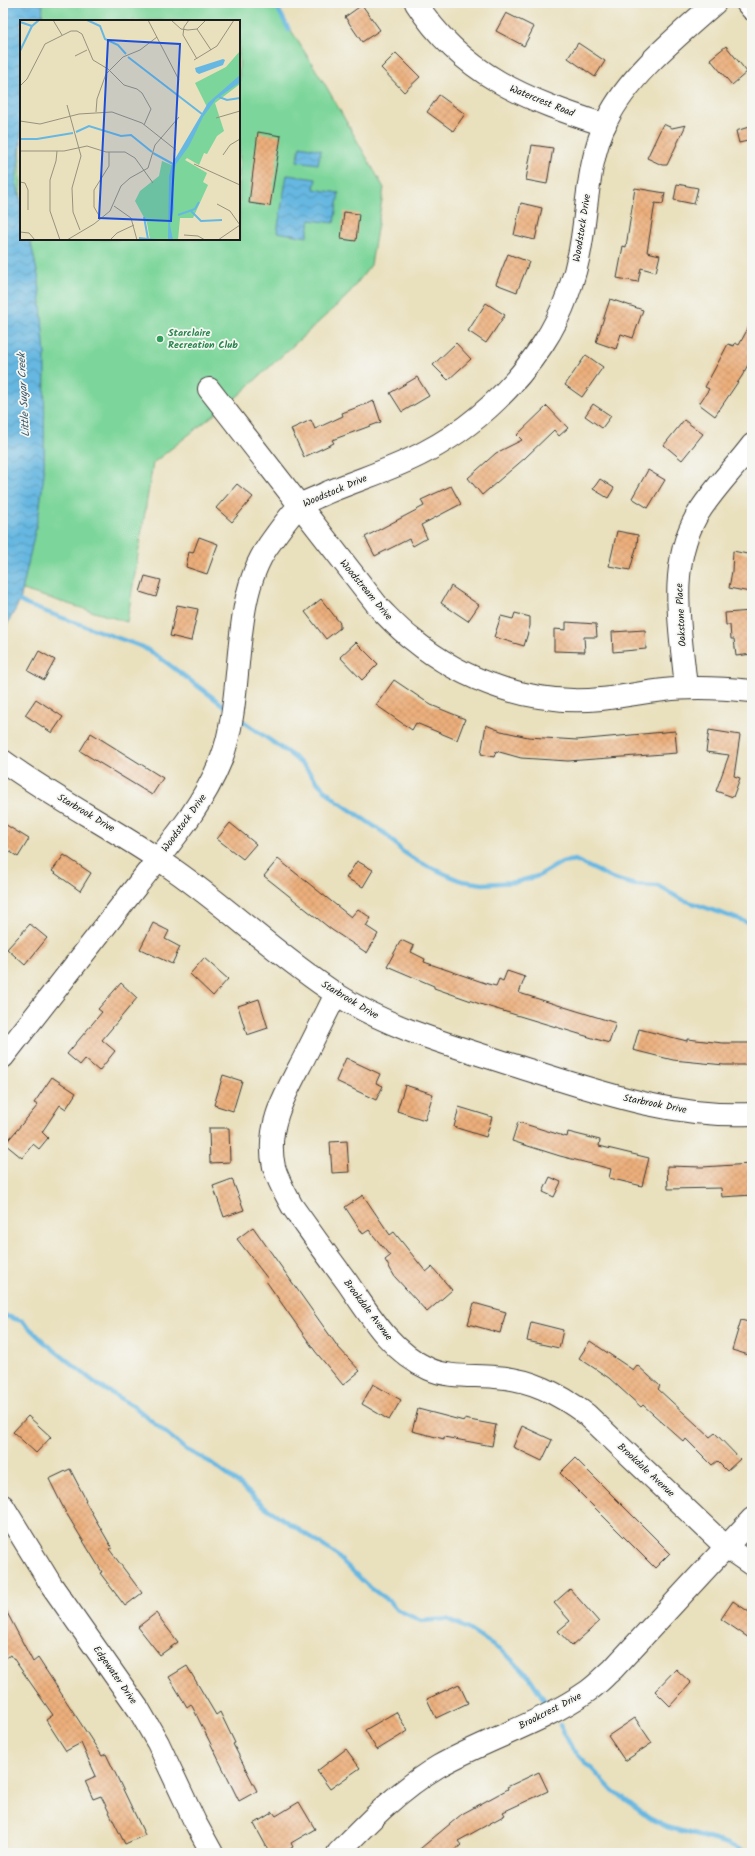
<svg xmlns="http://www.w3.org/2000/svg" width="755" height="1856" font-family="Kalam,sans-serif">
<defs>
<pattern id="water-waves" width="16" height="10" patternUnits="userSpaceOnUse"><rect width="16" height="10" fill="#66b7e1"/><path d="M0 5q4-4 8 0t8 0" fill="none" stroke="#5394b6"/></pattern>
<pattern id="building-cross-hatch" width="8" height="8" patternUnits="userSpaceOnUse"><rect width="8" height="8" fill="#ecaf7b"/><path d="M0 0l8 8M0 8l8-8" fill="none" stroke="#ca966a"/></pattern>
</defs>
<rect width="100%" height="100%" fill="#f6f6f2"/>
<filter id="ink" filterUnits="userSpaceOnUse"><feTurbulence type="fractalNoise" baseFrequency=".025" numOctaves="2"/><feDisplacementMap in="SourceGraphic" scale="8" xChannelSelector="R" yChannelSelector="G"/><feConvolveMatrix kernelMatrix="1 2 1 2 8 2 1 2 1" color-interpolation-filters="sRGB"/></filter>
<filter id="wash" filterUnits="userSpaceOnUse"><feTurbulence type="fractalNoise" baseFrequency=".012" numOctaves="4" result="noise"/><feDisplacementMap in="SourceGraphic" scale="16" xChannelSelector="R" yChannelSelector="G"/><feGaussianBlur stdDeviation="0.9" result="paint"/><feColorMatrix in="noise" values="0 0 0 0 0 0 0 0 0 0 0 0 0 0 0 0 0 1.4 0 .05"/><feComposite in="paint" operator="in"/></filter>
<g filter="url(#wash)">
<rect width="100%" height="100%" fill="#e9e0bd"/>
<path fill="#7cd59a" stroke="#4c785b" d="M16,3H274L326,86L384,188L371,265L346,297L239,395L153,463L127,622L3,584L24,471L7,206L21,119V239H239V21H21Z"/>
<g fill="url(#water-waves)" stroke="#416a7e">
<path d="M3,3H43L42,21H21V141L16,181L21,201V239H30L39,280L45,354L44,474L39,513L20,601L3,632V489L4,481Z"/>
<path d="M300,146L321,150L318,164L297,161Z"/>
<path d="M287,175L316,179L314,189L339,193L334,223L310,220L307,237L277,232Z"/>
</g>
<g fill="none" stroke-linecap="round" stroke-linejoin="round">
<g stroke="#66b7e1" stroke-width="4.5">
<path d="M275,3L289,30"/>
<path d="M16,599L27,605L143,647L163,660L227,708"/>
<path d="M240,719L291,755L305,767L320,785L336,800L387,835L402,851L417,861L452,877L462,881L483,884L516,882L538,876L562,862L575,860L614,879L635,885L658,886L681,899L752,924"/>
<path d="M3,1315L22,1321L44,1342L98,1385L135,1407L185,1449L210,1462L238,1483L265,1507L334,1553L368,1586L390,1602L396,1609L421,1621L447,1619L468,1629L507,1655L530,1678L545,1701"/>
<path d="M560,1725L572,1748L612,1790L649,1818L667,1827L728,1844L748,1853"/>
</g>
</g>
<g id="blocks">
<g fill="url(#building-cross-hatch)">
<path d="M362,5L380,30L362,42L345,17Z"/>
<path d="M506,13L534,27L524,46L496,31Z"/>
<path d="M578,43L605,61L595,77L568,58Z"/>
<path d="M726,46L747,72L732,85L710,59Z"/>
<path d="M396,53L420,77L404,92L381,68Z"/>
<path d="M439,95L465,114L453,131L427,112Z"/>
<path d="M663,124L672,128L686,125L667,165H662L647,158Z"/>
<path d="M752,126V140L739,143L736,131Z"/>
<path d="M258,132L281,136L270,206L249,203Z"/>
<path d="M532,145L553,148L547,184L526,180Z"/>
<path d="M677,184L698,188L694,204L674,200Z"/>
<path d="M635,188L665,193L663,204L655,203L647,252L660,255L656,272L641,268L638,282L617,278L623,246L626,247Z"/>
<path d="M521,203L542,208L535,240L514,235Z"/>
<path d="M344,212L359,214L356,241L341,239Z"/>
<path d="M508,254L529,262L517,292L496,284Z"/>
<path d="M610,299L643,310L633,338L621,334L616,349L596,342Z"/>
<path d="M486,303L505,315L486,343L468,331Z"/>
<path d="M752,321V357L742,376L715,416L699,404L709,389L705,387L728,344L734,346L735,343L739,345Z"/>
<path d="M456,343L471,359L448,380L433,365Z"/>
<path d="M586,355L603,367L582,397L565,385Z"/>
<path d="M417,377L429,396L402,412L390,393Z"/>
<path d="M374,401L381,422L332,440L334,443L304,457L291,429L311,420L315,429L343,416L342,413Z"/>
<path d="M593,404L611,416L602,428L585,416Z"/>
<path d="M547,406L568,428L559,436L554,430L525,458L482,495L468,478L496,453L522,440L517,435Z"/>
<path d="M684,420L703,434L682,460L664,445Z"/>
<path d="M648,470L665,480L648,508L632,498Z"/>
<path d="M600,479L614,488L608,498L593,489Z"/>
<path d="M237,484L253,497L232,522L216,508Z"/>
<path d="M451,486L461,504L421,525L427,538L413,546L409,539L375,556L365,537L424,506L421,500Z"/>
<path d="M617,531L638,535L637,545L630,570L609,566Z"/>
<path d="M199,537L218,544L207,574L186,567L189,552L193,553Z"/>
<path d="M733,551L752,555V581L750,592L729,588L732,571Z"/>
<path d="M145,576L161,580L156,597L140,592Z"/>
<path d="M451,586L479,605L468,621L441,603Z"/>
<path d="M321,599L340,623V628L326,639L305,612Z"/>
<path d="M177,605L198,609L191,641L170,636Z"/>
<path d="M752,611V654L736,656L734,639H731L730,625H726L725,613Z"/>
<path d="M515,613L530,617V626L524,646L494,637L501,616L513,619Z"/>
<path d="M566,622L596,624L597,637H584L585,652L554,651V629L566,630Z"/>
<path d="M645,630L646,649L613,652L612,632Z"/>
<path d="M356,642L378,664L362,680L340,657Z"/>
<path d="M39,651L55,660L44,680L28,671Z"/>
<path d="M394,680L431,705L465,719L457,740L416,723L412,730L376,705Z"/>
<path d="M36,699L63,717L52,733L25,715Z"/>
<path d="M486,725L501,731L528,737L577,740L675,731L677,753L568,761L521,758L496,751L494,757L481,754Z"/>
<path d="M709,730L740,735L734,776L740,778L733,797L716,791L729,755L706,752Z"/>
<path d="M91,733L163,778L152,795L80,751Z"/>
<path d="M3,823L29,839L18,857L3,847Z"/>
<path d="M230,823L256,844L243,859L217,839Z"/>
<path d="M64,855L91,873L80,891L52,871Z"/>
<path d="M278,859L351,917L358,909L371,918L366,926L378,934L367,953L332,930L264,876Z"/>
<path d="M357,861L373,870L363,887L346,878Z"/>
<path d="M153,923L169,931L165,939L180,947L172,964L140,949Z"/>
<path d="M30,924L47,938L25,965L7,949Z"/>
<path d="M401,940L414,946L411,952L425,959L424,962L488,984L496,986L499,979L503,981L507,971L525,977L519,993L616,1023L609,1043L483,1005L434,988V986L387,966Z"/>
<path d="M204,958L228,979L213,996L190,974Z"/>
<path d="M121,983L137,998L102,1040L115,1051L99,1071L85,1059L80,1065L67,1054L102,1012L98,1009Z"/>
<path d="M259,999L268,1028L247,1035L238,1006Z"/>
<path d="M639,1029L687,1041V1039L723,1043H752V1065H724L673,1060L633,1050Z"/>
<path d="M346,1058L380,1074L376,1083L383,1086L376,1100L336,1081Z"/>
<path d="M223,1075L242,1081L233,1111L214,1105Z"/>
<path d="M52,1077L76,1093L66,1109L60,1105L42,1132L48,1138L39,1149L33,1144L22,1158L5,1144L38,1105L34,1103Z"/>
<path d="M405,1085L433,1094L425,1120L397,1111Z"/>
<path d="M459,1107L492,1117L486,1137L454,1127Z"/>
<path d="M518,1122L567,1137L568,1132L600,1140L599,1146L649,1158L642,1186L609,1178L611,1169L560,1156L512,1141Z"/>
<path d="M209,1128H229L230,1162L210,1163Z"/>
<path d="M347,1141L349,1172L332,1173L330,1142Z"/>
<path d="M751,1164L752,1195L722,1197L721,1188L668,1189L667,1166L702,1167Z"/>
<path d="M550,1177L561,1182L554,1197L543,1192Z"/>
<path d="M232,1179L244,1210L224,1217L213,1186Z"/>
<path d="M363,1195L390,1235L394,1232L426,1272L432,1267L452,1290L427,1312L395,1277L385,1260L390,1256L369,1230L363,1234L345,1207Z"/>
<path d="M253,1227L338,1347L360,1371L343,1385L315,1351L266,1281L268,1279L237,1239Z"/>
<path d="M474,1303L506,1312L500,1333L468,1324Z"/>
<path d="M741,1320L752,1323V1356L732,1350Z"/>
<path d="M531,1322L563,1330L559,1348L527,1341Z"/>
<path d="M590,1341L633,1370L637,1365L660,1386L658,1389L710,1437L715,1433L740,1459L727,1471L717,1461L712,1465L686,1439L684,1442L643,1405L641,1407L609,1378L579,1358Z"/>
<path d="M373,1384L401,1400L389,1420L362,1404Z"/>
<path d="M418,1409L464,1421V1419L496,1425L492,1446L444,1437V1439L412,1431Z"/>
<path d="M28,1416L51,1437L36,1453L13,1432Z"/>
<path d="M522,1426L552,1440L542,1461L513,1447Z"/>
<path d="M575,1458L670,1553L655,1568L560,1473Z"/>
<path d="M70,1469L86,1500L85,1501L112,1548L109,1549L142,1593L125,1606L100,1573L102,1572L65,1511L49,1479Z"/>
<path d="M570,1589L599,1622L572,1646L558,1631L570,1621L554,1603Z"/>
<path d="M733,1601L752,1614V1640L721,1619Z"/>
<path d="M3,1605L33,1662L38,1658L102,1756L106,1754L145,1835L125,1844L101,1796L93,1799L85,1781L96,1776L81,1743L66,1751L46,1720L53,1715L11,1655L3,1659Z"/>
<path d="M156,1613L178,1642L160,1655L138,1627Z"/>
<path d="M187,1666L216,1715L220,1712L235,1743L233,1744L257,1791L239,1801L191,1704L187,1707L169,1677Z"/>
<path d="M676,1669L691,1683L670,1706L655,1691Z"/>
<path d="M459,1684L468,1703L436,1718L427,1699Z"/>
<path d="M396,1712L408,1731L377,1750L365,1730Z"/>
<path d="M635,1718L652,1743L625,1761L608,1736Z"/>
<path d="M346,1749L360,1768L330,1789L317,1771Z"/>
<path d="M539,1772L548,1791L503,1812L505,1815L458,1841L461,1845L451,1853H415L462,1814L508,1789L507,1787Z"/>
<path d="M299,1802L315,1829L291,1843L293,1847L283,1853H270L254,1824L273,1812L276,1816Z"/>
</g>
</g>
</g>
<g filter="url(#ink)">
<use href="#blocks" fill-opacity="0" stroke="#3b3934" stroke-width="1"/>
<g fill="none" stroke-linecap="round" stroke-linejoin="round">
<defs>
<g id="minor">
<path d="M416,3C462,75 527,100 605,125"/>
<path d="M747,3L752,9"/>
<path d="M209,389L381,610C391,620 401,631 412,639C464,682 534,706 601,699C622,697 643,692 664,690C693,686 723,688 752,691"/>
<path d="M686,688C681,631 667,569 696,517C711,491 734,469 752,445"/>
<path d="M3,761C58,801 119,831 174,870C230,909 279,957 336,994C390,1029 452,1045 513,1065C590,1089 669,1118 752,1114"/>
<path d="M336,994C325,1016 314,1038 303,1060C285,1094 265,1127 274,1167C278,1181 285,1193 292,1206C310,1231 328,1257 347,1282C369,1314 391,1352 429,1369C449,1378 473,1375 495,1377C530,1379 558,1393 586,1414L726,1547L752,1565"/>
<path d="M3,1057C47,1000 91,944 135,888C167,847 202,808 221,760C246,695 229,602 268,546C275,536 293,510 302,504C309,500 318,497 326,493C359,479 394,469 425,452C473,427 513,389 543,344C563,314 577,274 582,238C588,198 589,157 607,120C629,75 678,36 715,3"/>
<path d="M3,1506L52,1586L139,1710L158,1743L195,1822L212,1853"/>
<path d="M338,1853C369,1821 400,1789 439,1766C487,1739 542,1723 588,1691C597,1685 605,1676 613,1669L752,1519"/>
</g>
</defs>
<use href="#minor" stroke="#3b3934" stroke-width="24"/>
<use href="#minor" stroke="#fff" stroke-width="22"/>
</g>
</g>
<circle fill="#2e9e5b" stroke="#f6f6f2" stroke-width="1.5" cx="160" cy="339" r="4"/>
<g text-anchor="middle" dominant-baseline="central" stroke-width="3.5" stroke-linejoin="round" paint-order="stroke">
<g font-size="10" fill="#1c1c1c" stroke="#f6f6f2">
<text transform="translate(542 101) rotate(22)">Watercrest Road</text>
<text transform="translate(582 228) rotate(-81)">Woodstock Drive</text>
<text transform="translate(335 491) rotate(-23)">Woodstock Drive</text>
<text transform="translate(366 590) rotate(50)">Woodstream Drive</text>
<text transform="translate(681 615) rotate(-93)">Oakstone Place</text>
<text transform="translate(86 813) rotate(31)">Starbrook Drive</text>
<text transform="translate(184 823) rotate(-54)">Woodstock Drive</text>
<text transform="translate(350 1000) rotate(31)">Starbrook Drive</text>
<text transform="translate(655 1104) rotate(11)">Starbrook Drive</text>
<text transform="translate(368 1310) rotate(53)">Brookdale Avenue</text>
<text transform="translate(646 1470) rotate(43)">Brookdale Avenue</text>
<text transform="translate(115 1675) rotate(55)">Edgewater Drive</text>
<text transform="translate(550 1711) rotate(-27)">Brookcrest Drive</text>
</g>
<g font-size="10" font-weight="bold" fill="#27864d" stroke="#f6f6f2" text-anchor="start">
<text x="168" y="333">Starclaire<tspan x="168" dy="12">Recreation Club</tspan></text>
</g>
<g font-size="11" font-style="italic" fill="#3a5a6b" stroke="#f6f6f2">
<text transform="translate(24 395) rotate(-93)">Little Sugar Creek</text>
</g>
</g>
<g transform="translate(20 20)">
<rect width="220" height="220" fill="#e9e0bd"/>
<path d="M220,31V64L195,83L204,111L197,116L187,134L184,133L179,145L167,138L165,140L187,153L183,162L188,165L173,198H160L158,220H147L151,165L156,141L187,87L175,63L206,47Z" fill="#7cd59a"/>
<path d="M142,141L154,146L151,156L150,208L147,220H130L127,203L115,181L120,171L139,156Z" fill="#7cd59a"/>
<path d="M203,39L205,40L203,45L179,54L176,52L175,48ZM220,55L219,63L196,79L183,97L169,126L156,144L153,155L154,189L150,205L153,220H148L149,156L152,144L188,83Z" fill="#66b7e1"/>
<path fill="none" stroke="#66b7e1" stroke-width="2" d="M67,0L80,6L85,19L98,25L106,34M0,2L12,6L19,0M0,31L12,6M108,37L182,94M199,77L207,80L220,78M56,112L69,106L101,116L111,115L132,132M0,119H17L53,113M133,133L153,144M171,191L181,201L202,200M158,195L175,189L179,182M124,197L128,219M119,218L137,220"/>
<path fill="none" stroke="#97927d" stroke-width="1" d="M33,0L42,15M128,0L159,60M151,0L161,9L168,10L177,9L186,0M169,0L164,7L163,15L177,39M177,9L191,30M55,36L67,30M174,40L197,26L214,0M0,66L7,59L25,24L51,11H57L62,14L73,40L88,49L104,65L117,69L122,73L131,89L124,105M47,85L61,136L52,168L53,192L60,210M76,92L77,79L86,54L103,37L120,30L137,17M196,98L220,91M0,101L20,104L59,94L92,92L122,103L156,130M0,131H44L67,126L86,132H105L115,138L133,163M37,131L36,141L30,160V191L40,220M203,135L210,125L220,119M174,144L220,165M0,162L5,163L8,170V190M197,184L210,191L220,205M94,186L111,198L117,220M81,199L74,187V170L89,146V132M0,212L9,213L15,220M164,215L178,216L185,220M47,220L74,204L90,191L101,166L110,158L128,148L135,125L159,97M90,220L97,213L114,205M198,220L220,205"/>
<path fill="#1d4ed8" fill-opacity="0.15" stroke="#1d4ed8" stroke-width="2" d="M88,20L160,24L151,201L79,198Z"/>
<rect width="220" height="220" fill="none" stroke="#1c1c1c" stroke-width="2"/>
</g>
<rect width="755" height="1856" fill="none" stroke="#f6f6f2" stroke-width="16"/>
</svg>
